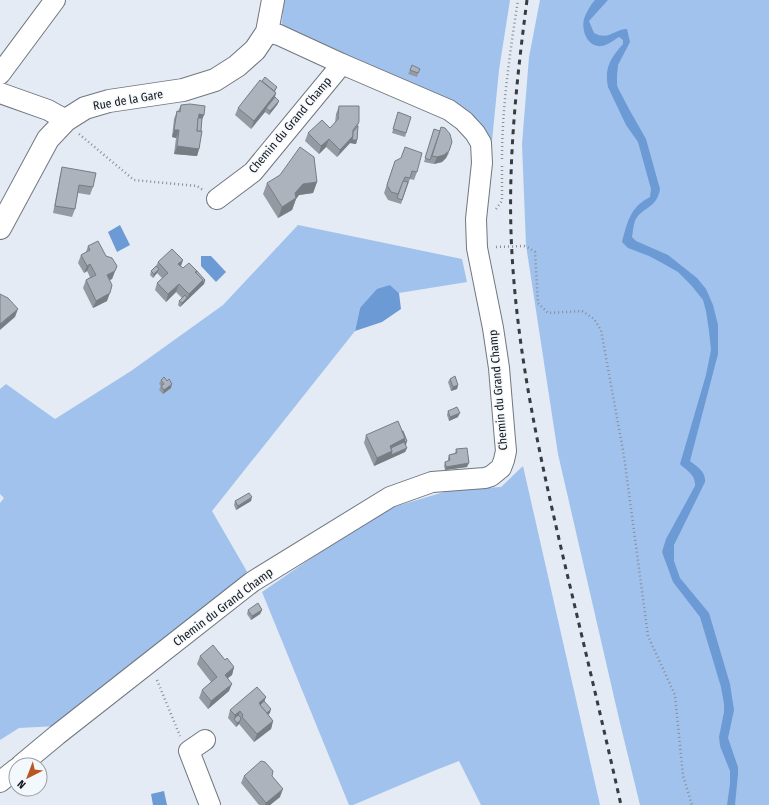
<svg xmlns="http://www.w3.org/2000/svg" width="769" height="805" font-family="'Fira Sans Condensed',sans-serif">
<rect width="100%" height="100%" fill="#e4ebf4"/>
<g fill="#a1c2ed">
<path d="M284,0H510L499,70L492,141L466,110L281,31Z"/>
<path d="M540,0H769V805H640L620,723L558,454L526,245L522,144L529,57Z"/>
<path d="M298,225L462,259L467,282L399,293L390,285L360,308L355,331L212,511L249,575L57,726L19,728L0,740V503L4,498L0,494V389L6,384L55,419L131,371L223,305Z"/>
<path d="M523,466L600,805H481L459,761L436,770L353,805H349L262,592L380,511L451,490L501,487Z"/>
</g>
<g fill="#6c9ad5">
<path d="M595,0H608L589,21L594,33C609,41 614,29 627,29L630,42L618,65L617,75V85L618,88L629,109L646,139L660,189C657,209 641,207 635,221C633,226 633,232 632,237L636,241L668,255L697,278L706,289L713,305L718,325V354L690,461C697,467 706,471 705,482L674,545V561L680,578L709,613L730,684L734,710L728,738L738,767V774L735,805H727L730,784V771L720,746L719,737L724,712V704L721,687L700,617L673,582L662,552L666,539L695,486C696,475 687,471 680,464L706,375L711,350L709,331L706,311L703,300L691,285L678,272L664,264L649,256L628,248L622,242C627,223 630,207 650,197L651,189L638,142L626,125L608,87C604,67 611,58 623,44V40L619,37C614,40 608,45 602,46C588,48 581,31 584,19C586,13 591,4 595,0Z"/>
<path d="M120,225L130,245L117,252L108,232Z"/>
<path d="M201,256H211L226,272L216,282L201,266Z"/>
<path d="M390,285L399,293L401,309L382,322L355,331L360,308L377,289Z"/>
<path d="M164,791L167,805H153L151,794Z"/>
</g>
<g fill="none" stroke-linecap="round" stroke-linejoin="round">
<defs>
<g id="street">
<path d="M0,74L55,0"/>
<path d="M0,93L48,110L66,120"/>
<path d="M217,199L253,172L342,64"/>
<path d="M205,740L189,751L210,805"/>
<path d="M21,765L57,735L252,582L390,497L432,482L485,478L491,476L501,468L504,460L506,451L505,440L499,368L493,328L477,248L476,219L482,163L481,143L475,133L464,121L449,110L342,64L279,35L267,32"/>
<path d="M0,782L16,769"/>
</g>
<path id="primary" d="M0,228L48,139L66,120L85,108L109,101L183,90L215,80L237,66L255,50L267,32L273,0"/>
</defs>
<use href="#street" stroke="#71777f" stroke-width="22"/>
<use href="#primary" stroke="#71777f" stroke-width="24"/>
<g stroke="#898e94" stroke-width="2.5" stroke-dasharray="1 3" stroke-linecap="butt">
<path d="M79,134L134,180L197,186L203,190"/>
<path d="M502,159C502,106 510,52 518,0"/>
<path d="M496,209L502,201V166"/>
<path d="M496,247L524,246L529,248L535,252L538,303L548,313L582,311L594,319L601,330L624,456L648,636L675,695L683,776L692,805"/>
<path d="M157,680L180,736"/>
</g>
<use href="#street" stroke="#fff" stroke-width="20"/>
<use href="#primary" stroke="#fff" stroke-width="22"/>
<path stroke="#383b3f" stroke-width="3" stroke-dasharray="5 5" stroke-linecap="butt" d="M527,0C516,84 507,169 512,254C518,360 541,462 565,565C584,645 603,725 621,805"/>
</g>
<g fill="#949aa2">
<path d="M420,69L417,77L408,74L410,70Z"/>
<path d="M262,81L277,87L275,92L276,93L275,97L279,101L277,105L269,115L265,112L251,129L235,115L238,108Z"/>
<path d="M181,105L204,115L202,118L199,149L197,156L174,154L176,138L172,137L174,119L177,111H178Z"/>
<path d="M339,106L359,122L358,126L357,140L356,144L350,143L337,157L326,147L319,154L305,141L308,133L330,128L335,123L336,114Z"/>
<path d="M398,112L411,117L405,137L392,133Z"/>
<path d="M434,129L449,153L446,158L442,162L434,164L424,162Z"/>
<path d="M405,147L417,172L414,180L410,179L401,204L388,200L384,193L392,169L401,158Z"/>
<path d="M62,167L93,187L90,195L78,193L75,209L72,217L53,213L60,175Z"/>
<path d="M317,182L313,193L299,195L296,199L292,210L278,218L263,194L267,183Z"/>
<path d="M88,246L106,256L117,266L112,279L110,280L107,301L93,308L83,288L86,280L90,277L87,271L84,273L78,263L81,255L86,252Z"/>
<path d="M183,260L181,266L183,268L205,280L204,284L180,307L178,305L179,301L182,298L176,292L166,302L155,290L157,283L162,278L157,273L153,278L150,275L151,271L156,266L158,262Z"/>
<path d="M450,379L458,385L457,389L451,391L448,382Z"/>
<path d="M161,380L171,388L163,394L159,390L161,386L159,384Z"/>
<path d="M448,411L458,417L449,421L447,415Z"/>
<path d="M402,431L407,441L405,445L407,448L405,452L374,466L364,443L366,435Z"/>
<path d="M456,449L467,467L445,470L444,466L445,462L448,461V458L449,455L455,453Z"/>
<path d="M235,501H251L236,510L234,505Z"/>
<path d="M248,610H262L260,614L251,620L247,614Z"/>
<path d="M200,656L225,660L234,667L232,675L227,678L229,691L208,709L199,698L202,690L211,682L197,664Z"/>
<path d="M266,697L264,701L270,713L268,714L273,721L271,729L254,742L239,724L236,727L228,718L230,710Z"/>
<path d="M244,776H272L280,797L270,805H259L241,783Z"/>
</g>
<g fill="#787d84">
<path d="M276,93L273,101L266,108L265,112L251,129L254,121Z"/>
<path d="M279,101L277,105L269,115L270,111Z"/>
<path d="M199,114L204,115L201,122H197Z"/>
<path d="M174,130H179L176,138L172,137Z"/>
<path d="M353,136L357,140L356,144L350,143L337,157L340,150Z"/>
<path d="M329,139L326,147L319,154L321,146Z"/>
<path d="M451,145L446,158L442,162L434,164L437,157Z"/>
<path d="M177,146L199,149L197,156L174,154Z"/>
<path d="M317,182L313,193L299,195L296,199L292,210L278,218L282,207L295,193L303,184Z"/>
<path d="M183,260L180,268L178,264Z"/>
<path d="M90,264L87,271L84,273L87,266Z"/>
<path d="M159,269L157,273L153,278L154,274Z"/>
<path d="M115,271L112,279L104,282L107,275Z"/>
<path d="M203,280H205L204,284L180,307L182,303L187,298L189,294Z"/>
<path d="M179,284L176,292L166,302L168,294Z"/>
<path d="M110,293L107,301L93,308L96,301Z"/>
<path d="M18,309L15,317L0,330V324Z"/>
<path d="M172,384L171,388L163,394L164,390Z"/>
<path d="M458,385L457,389L451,391L453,387Z"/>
<path d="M460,413L458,417L449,421L450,417Z"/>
<path d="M405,438L407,441L406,445L390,452V446Z"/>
<path d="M407,448L405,452L374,466L377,458L392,451Z"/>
<path d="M469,463L467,467L445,470L446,467Z"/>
<path d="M252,497L251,501L236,510L238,506Z"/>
<path d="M262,610L260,614L251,620L252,616Z"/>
<path d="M234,667L232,675L222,683L225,675Z"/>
<path d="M232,684L229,691L208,709L211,701Z"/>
<path d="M266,697L263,705L259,708V703Z"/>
<path d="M271,709L270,713L263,719L264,715Z"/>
<path d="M240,711L237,719H234L235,715Z"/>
<path d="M240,721L239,724L236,727L237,723Z"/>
<path d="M273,721L271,729L254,742L257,734Z"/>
<path d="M283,789L280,797L270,805H265L266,803Z"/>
</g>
<g fill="#acb3bc" stroke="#787d84">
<path d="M412,65L420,69L418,73L410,70Z"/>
<path d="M265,77L277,87L274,91L262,81Z"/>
<path d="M260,80L276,93L254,121L238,108Z"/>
<path d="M275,97L279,101L270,111L266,108Z"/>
<path d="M190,104L205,106L204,115L199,114L197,131H202L199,149L177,146L179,130H174L177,111L180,112L181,105Z"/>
<path d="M339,106H359V122L353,130V136L340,150L329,139L321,146L308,133L322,120L330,128L339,118L338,117Z"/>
<path d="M398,112L411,117L406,133L393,129Z"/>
<path d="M198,118H202L201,131H197Z"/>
<path d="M358,126L357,140H352L353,136V132Z"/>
<path d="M441,127L445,128L450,134L452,142L449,151L444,155L437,157L432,156Z"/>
<path d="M434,129L440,131L430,160L425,158Z"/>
<path d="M300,147L314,157L317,182L303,184L295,193L296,198L282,207L267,183L280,175Z"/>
<path d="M405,147L422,153L417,172L412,171L410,178L405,177L398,194L391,192L387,185L395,161L401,158Z"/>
<path d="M62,167L96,173L93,187L79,185L75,209L55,206Z"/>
<path d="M403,181L408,182L402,200L397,198Z"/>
<path d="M98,241L106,256L112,258L117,266L115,271L107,275L112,285L110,293L96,301L86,280L96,275L90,264L87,266L81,255L90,250L88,246Z"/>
<path d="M172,249L183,260L178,264L183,268L189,263L197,271L195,272L203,280L189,294L179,284L168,294L157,283L168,273L158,262Z"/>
<path d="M156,266L159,269L154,274L151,271Z"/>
<path d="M197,271L205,280L202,284L203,280L196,273Z"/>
<path d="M0,294L8,298L18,309L0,324Z"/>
<path d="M185,295L187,298L182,303L179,301Z"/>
<path d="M455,376L458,385L453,387L450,379Z"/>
<path d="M164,377L167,381L169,379L172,384L164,390L161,386L164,384L161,380Z"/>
<path d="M457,407L460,413L450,417L448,411Z"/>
<path d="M398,421L405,438L390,446L392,451L377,458L366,435Z"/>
<path d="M402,431H403L407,441L404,442L405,438Z"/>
<path d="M404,442L407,448L391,455L392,451L391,448Z"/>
<path d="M467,448L469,463L446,467L445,462L450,460L449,455L457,453L456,449Z"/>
<path d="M249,493L252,497L238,506L235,501Z"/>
<path d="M258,603L262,610L252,616L248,610Z"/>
<path d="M213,645L225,660L227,658L234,667L225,675L232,684L211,701L202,690L217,677L200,656Z"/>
<path d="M257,687L266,697L259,703L273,721L257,734L242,717L243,715L240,711L235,715L230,710Z"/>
<path d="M264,701L271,709L267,713L260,705Z"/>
<path d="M238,715L241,718L240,721L237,723L234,719Z"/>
<path d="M261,761L265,762L273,771L272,776L283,789L266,803L244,776Z"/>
</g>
<g text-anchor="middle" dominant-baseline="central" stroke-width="3" stroke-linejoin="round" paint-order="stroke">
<g font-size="12" fill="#16181b" stroke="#f3f8fd">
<text transform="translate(128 100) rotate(-10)">Rue de la Gare</text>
<text transform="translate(290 125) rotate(-50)">Chemin du Grand Champ</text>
<text transform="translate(498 390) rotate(-95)">Chemin du Grand Champ</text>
<text transform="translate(223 607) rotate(-37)">Chemin du Grand Champ</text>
</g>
</g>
<g transform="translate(28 777) rotate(222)"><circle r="19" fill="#f3f8fd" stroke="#9b9ea3"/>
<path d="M0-3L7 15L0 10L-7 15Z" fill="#ba5621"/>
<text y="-6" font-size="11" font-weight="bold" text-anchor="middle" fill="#16181b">N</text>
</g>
</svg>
